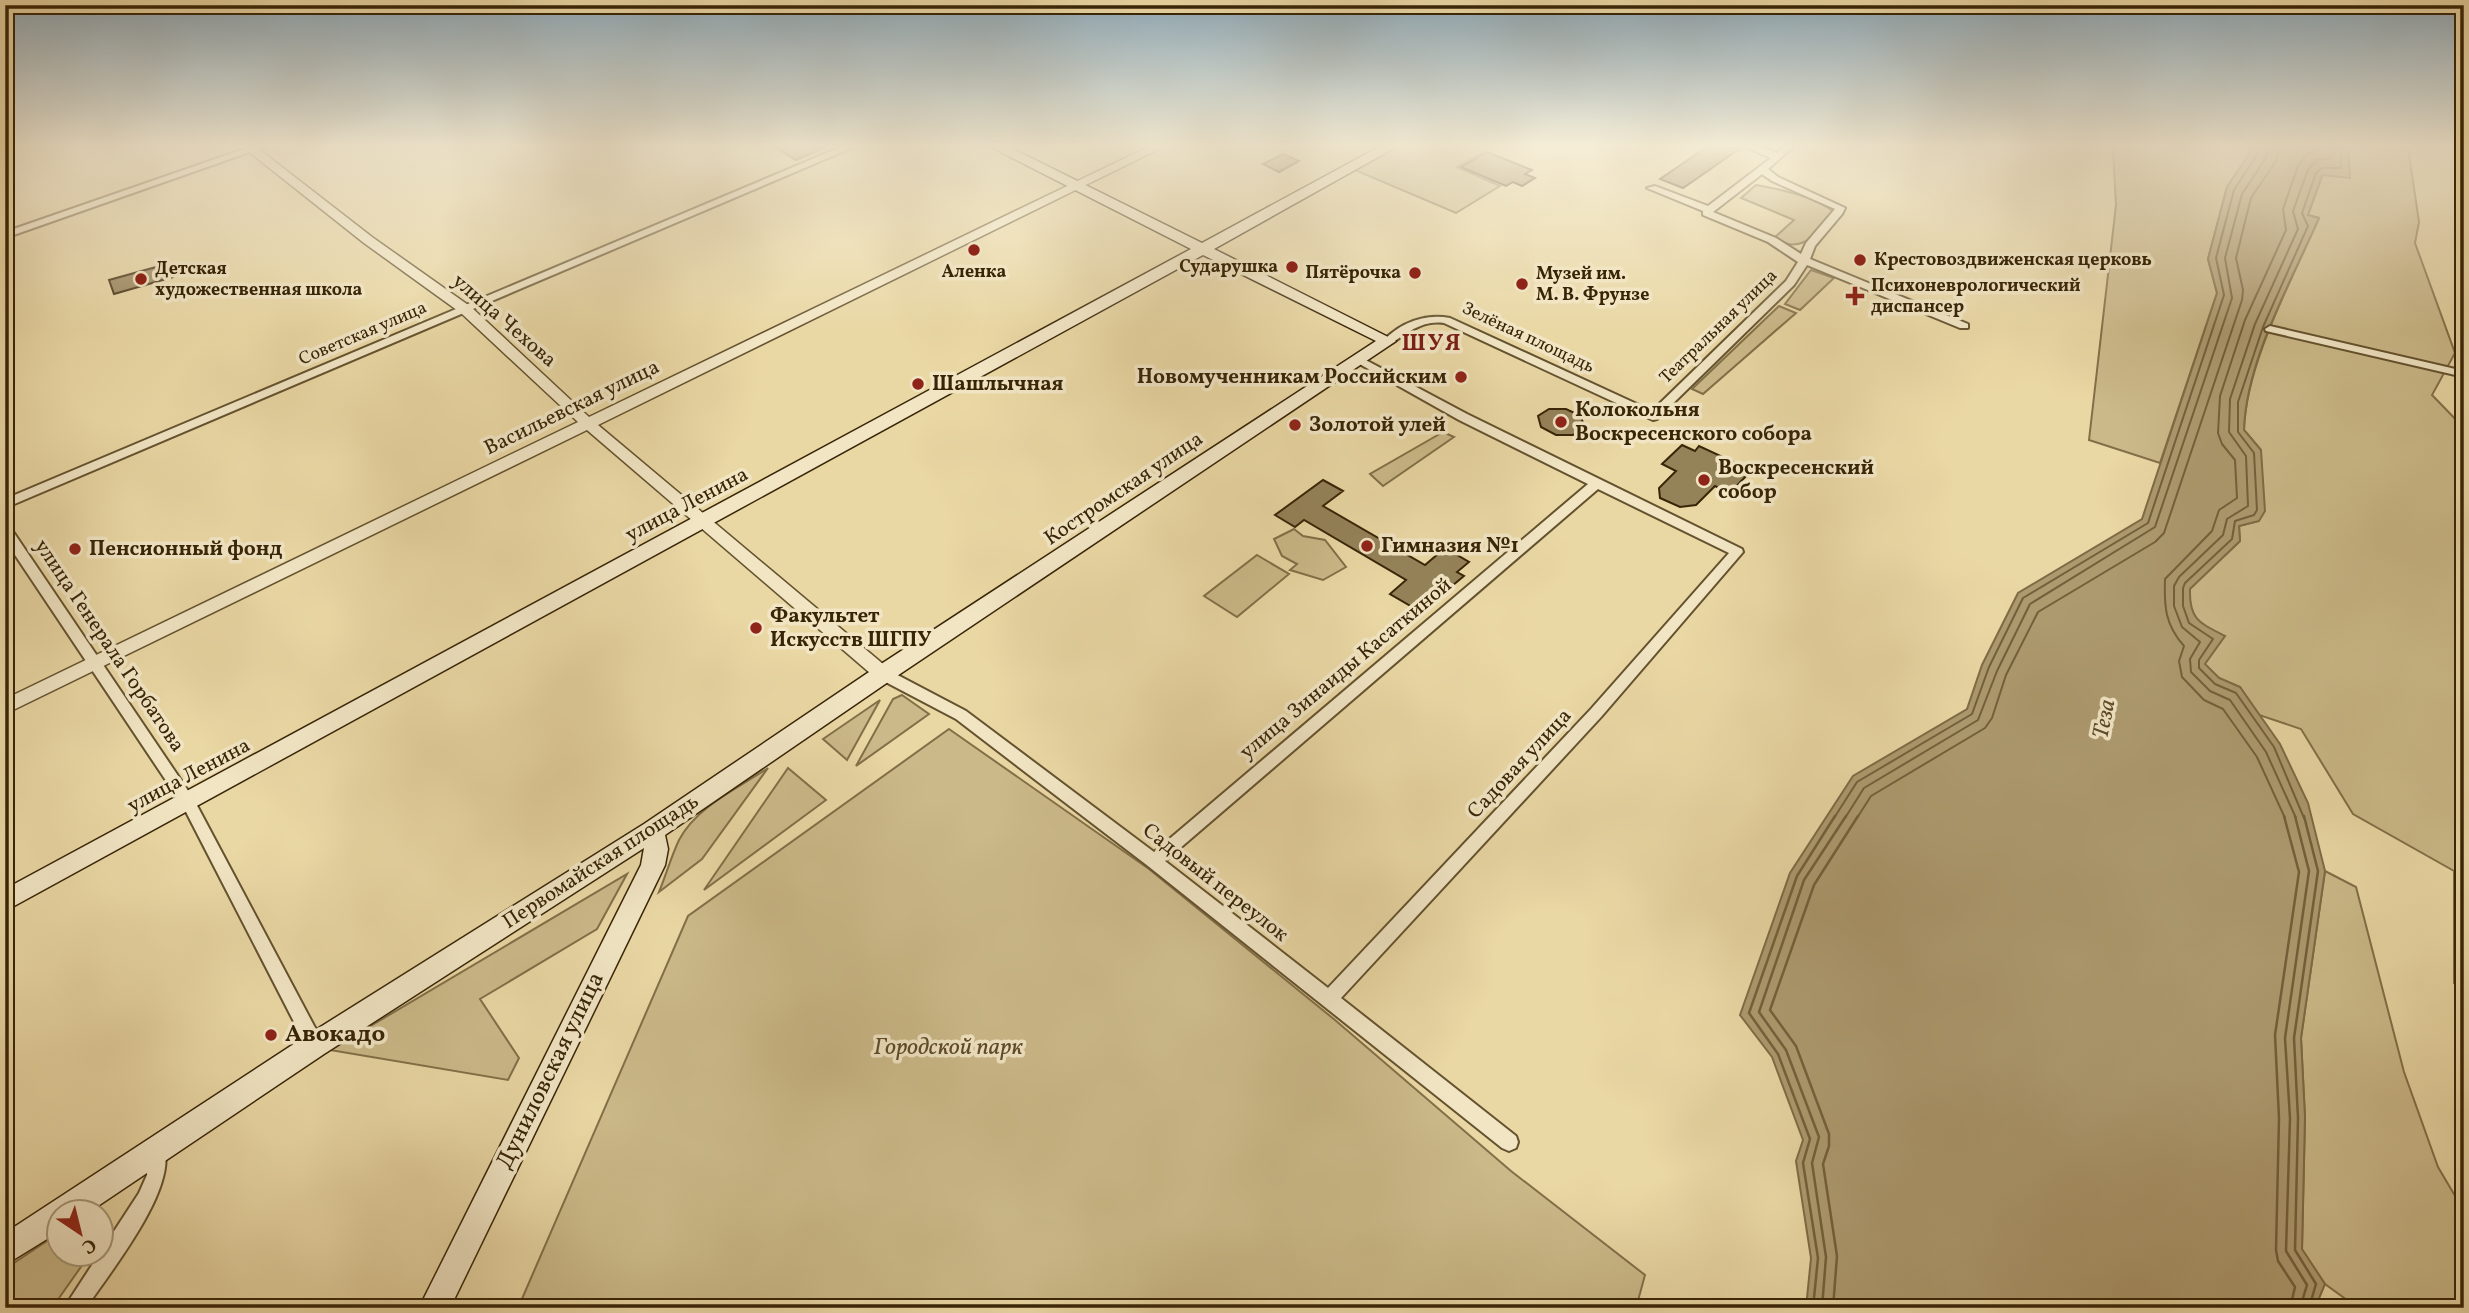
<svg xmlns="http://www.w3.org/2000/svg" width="2469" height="1313" font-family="Vollkorn,serif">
<rect width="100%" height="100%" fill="#e9d7a4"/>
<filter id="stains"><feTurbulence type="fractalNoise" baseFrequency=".00286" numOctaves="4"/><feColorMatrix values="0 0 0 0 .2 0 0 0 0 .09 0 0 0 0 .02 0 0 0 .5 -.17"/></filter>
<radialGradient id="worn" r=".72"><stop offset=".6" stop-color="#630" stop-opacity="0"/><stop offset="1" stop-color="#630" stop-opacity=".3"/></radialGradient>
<g fill="#cbb989" stroke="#826f48" stroke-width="2">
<path d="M1389,147H1491L1457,167L1500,186L1456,213L1350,168Z"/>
<path d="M2113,147H2254L2227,187L2208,259L2217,293L2160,463L2089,440L2116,205Z"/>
<path d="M2348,147H2408L2419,222L2415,243L2455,353L2432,395L2464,428V991L2454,983V871L2353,814L2301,729L2259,715L2240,687L2219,678L2204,664L2197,621L2189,604L2190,588L2240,541L2239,526L2259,521L2261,450L2244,430C2246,363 2292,280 2319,218L2308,215L2323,174L2349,177Z"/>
<path d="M1756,185C1784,190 1813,196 1836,213C1818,231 1800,258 1775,237L1794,220L1741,198Z"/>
<path d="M1811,270L1834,278L1800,310L1785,304Z"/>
<path d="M1779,306L1796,313L1703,394L1692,389Z"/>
<path d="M1443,432L1454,437L1383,486L1370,474Z"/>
<path d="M1294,529L1303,536L1325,540L1346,567L1323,580L1290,570L1297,564L1282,556L1274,539Z"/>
<path d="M1257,555L1289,574L1237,617L1204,596Z"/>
<path d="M902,695L929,714L856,766L893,699Z"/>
<path d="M880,700L847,760L823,739Z"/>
<path d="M949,729L1149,869L1335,1020L1511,1171L1645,1275L1636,1308H518L688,916Z"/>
<path d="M768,768L702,859L659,892C666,875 671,857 679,840C696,807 738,788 768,768Z"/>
<path d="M788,768L826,800L704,890Z"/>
<path d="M2325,871L2356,887L2404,1072L2438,1167L2464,1211V1308H2358L2325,1284L2302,1250L2305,1117L2301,1038Z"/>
<path d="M627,874L597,929L480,999L519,1058L508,1080L330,1050Z"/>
<path d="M59,1233L60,1254H90L52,1308H5V1269Z"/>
</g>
<path fill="#ad9a6f" stroke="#7e6b45" stroke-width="2" d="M2254,147H2348L2350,178L2322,175L2308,215L2319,218C2291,282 2246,360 2244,430L2261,450L2265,511L2259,521L2239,526L2240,541L2190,589C2189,620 2200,623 2225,636L2205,664L2219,678L2240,687L2280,744L2308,803L2325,871L2301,1038L2305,1117L2302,1249L2325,1284L2315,1308H1806L1811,1258L1796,1161L1803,1140L1772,1057L1740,1015L1790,873L1853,776L1967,709L1982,665L2018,593L2142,519L2217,293L2208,259L2227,187Z"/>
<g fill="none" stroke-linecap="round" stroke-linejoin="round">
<g stroke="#72603b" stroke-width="2">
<path d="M1834,818L1857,782L1972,714L1989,667L2023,598L2148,523L2224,295L2216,258L2234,190L2258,153L2259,147"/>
<path d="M1845,818L1864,788L1978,720L1997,671L2030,604L2155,527L2232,298L2225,258L2242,194L2266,158L2268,147"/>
<path d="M1857,818L1871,796L1985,728L1992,718L2006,675L2038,612L2155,542L2164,533L2242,300L2243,290L2236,258L2251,198L2276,161L2279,147"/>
<path d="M2285,818L2257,757L2223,709L2204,700L2182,677L2179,661L2184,646C2165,625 2164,606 2165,579L2212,531L2219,510L2237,498L2235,460L2222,444L2218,433L2220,396L2245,320L2286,230L2283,209L2298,166L2306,155L2321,147"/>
<path d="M2296,818L2266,752L2230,700L2210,691L2191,672L2190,659L2200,642L2182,627L2174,606V586L2179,577L2223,535L2227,519L2248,506L2246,456L2229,432L2230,399L2255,324L2298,229L2293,211L2308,170L2317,160L2331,158L2332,147"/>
<path d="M2304,818L2274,747L2236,693L2215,684L2199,668V660L2213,639L2189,623L2183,606V588L2185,583L2232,539L2235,521L2254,515L2257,510L2254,453L2238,432V402L2263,327L2308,226L2302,213L2316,173L2322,168H2341V147"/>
</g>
<g stroke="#72603b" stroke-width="2.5">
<path d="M2284,816L2299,872L2275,1035L2279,1118L2276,1250L2278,1261L2295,1287L2290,1308"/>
<path d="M2295,816L2309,871L2285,1038L2290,1118L2286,1251L2307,1285L2300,1308"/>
<path d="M2304,816L2318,871L2294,1038L2298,1118L2295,1250L2316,1284L2309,1308"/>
<path d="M1813,1308L1818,1258L1803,1163L1810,1139L1778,1054L1749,1013L1797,876L1835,816"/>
<path d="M1822,1308L1826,1257L1812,1163L1819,1137L1786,1050L1759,1012L1804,880L1846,816"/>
<path d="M1833,1308L1837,1256L1823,1164L1829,1146V1134L1796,1046L1770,1010L1814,885L1858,816"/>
</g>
</g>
<g fill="#948259" stroke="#382507" stroke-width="2">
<path d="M775,147H826L796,160Z"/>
<path d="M1707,147H1742L1683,188L1660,179Z"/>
<path d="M1487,152L1532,170L1525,174L1535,178L1522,186L1513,182L1506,186L1461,167Z"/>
<path d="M1283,154L1299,161L1279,172L1263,164Z"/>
<path d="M167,264L173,277L114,294L109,280Z"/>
<path d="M1549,409H1566L1581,416L1584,427L1573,435H1556L1541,427L1538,416Z"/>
<path d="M1682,445L1695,451L1699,446L1738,464L1734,469L1747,475L1730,493L1715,486L1696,505L1680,507L1660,498L1659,488L1676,471L1662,464Z"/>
<path d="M1323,480L1343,491L1323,506L1425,565L1445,548L1469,562L1457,572L1464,576L1434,601L1427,597L1414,608L1390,594L1406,580L1304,520L1295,527L1275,515Z"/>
</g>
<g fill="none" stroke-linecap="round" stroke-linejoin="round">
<defs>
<g id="minor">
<path d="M250,147H264L5,238V232Z"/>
<path d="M841,147H854L5,508V499Z"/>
<path d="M1746,147H1760L1777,153L1783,147H1793L1768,169L1778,177L1845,208L1842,214L1815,246L1810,259L1968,324V328H1960L1807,265L1794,285L1657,419L1653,420L1444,323C1423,320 1408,332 1392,343L1388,344L1383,341C1400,323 1425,313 1450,318L1652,411L1786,281L1798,262L1768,242L1703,215V211L1647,188L1655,186L1708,206L1771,158ZM1762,174L1772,181L1835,209L1806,243L1801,254L1776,238L1713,212Z"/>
<path d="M2270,326L2464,371V377L2266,331L2265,329Z"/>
<path d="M1360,357L1467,414L1742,549L1743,552L1601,717L1341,998L1516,1136L1518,1142L1516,1148L1509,1151L1502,1148L1148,866L956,719L878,678L876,674L883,669L888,670L966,711L1154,852L1588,484L1459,420L1356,362V358ZM1598,489L1729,553L1591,709L1328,988L1165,861Z"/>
<path d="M5,526L10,527L193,798L321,1039L324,1045L321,1051L315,1053L309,1051L183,806L5,540Z"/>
<path d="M156,1142L163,1145C180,1186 110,1272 86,1308H64L139,1193L147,1175V1151L149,1145Z"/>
</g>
<path id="tertiary" d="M243,147H256L372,237L471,307L589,417L1148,147H1163L598,425L889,669L892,674L889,679H877L587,430L5,714V699L578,422L461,313L364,243Z"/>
<path id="secondary" d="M991,147H1009L1202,243L1379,147H1396L1214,249L1396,341L891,680L665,835L668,849L665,865L450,1308H419L641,865L644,848L324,1054L89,1212H60V1231L5,1265V1233L306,1036L644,824L875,668L1376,341L1203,255L5,911V889L1191,249Z"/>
</defs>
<use href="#minor" stroke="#64522e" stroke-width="4"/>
<use href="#tertiary" stroke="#64522e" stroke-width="3"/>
<use href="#secondary" stroke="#382507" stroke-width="3"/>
<use href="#minor" fill="#f1e5c4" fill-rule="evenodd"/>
<use href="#tertiary" fill="#f1e5c4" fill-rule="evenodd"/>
<use href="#secondary" fill="#f1e5c4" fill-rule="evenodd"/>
</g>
<linearGradient id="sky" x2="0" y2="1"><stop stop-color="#90aab8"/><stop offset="0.44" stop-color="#f5edd6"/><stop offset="1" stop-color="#f5edd6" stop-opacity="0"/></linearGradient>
<rect width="2469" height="331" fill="url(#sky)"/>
<g fill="#8f2418" stroke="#f1e5c4" stroke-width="2.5">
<circle cx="974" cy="250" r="7"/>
<circle cx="1860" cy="260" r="7"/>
<circle cx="1292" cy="267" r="7"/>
<circle cx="1415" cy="273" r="7"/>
<circle cx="141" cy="279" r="7"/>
<circle cx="1522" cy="284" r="7"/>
<path d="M1851.5 285.5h7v7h7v7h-7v7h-7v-7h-7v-7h7z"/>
<circle cx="1461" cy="377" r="7"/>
<circle cx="918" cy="384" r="7"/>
<circle cx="1561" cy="422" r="7"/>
<circle cx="1295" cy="425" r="7"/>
<circle cx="1704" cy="480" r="7"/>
<circle cx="1367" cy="546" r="7"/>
<circle cx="75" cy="549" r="7"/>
<circle cx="756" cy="628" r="7"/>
<circle cx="271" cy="1035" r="7"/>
</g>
<g text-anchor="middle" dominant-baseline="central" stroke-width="7" stroke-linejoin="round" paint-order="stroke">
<g font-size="18" font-weight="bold" fill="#382507" stroke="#f1e5c4" text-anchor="start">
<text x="1874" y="260">Крестовоздвиженская церковь</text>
<text x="1278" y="267" text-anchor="end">Сударушка</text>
<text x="155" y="269">Детская<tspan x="155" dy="21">художественная школа</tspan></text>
<text x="974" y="272" text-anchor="middle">Аленка</text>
<text x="1401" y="273" text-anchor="end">Пятёрочка</text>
<text x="1536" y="274">Музей им.<tspan x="1536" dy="21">М. В. Фрунзе</tspan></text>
<text x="1871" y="286">Психоневрологический<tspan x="1871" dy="21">диспансер</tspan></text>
</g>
<g font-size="18" fill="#382507" stroke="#f1e5c4">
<text transform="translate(1719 327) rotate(-44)">Театральная улица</text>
<text transform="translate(363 334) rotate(-23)">Советская улица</text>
<text transform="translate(1528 338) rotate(25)">Зелёная площадь</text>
</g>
<g font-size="21" fill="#382507" stroke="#f1e5c4">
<text transform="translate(504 321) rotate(41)">улица Чехова</text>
<text transform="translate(572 408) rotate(-26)">Васильевская улица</text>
<text transform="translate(1124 489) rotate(-34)">Костромская улица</text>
<text transform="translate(687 505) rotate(-28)">улица Ленина</text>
<text transform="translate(109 646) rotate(56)">улица Генерала Горбатова</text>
<text transform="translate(1346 669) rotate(-40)">улица Зинаиды Касаткиной</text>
<text transform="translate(1520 764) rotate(-47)">Садовая улица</text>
<text transform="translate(189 776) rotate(-28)">улица Ленина</text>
<text transform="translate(601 862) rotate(-33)">Первомайская площадь</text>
<text transform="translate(1215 883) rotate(38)">Садовый переулок</text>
</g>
<g font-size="21" font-weight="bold" fill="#382507" stroke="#f1e5c4" text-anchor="start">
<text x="1447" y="377" text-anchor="end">Новомученникам Российским</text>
<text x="932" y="384">Шашлычная</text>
<text x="1575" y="410">Колокольня<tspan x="1575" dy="24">Воскресенского собора</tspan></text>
<text x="1309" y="425">Золотой улей</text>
<text x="1718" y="468">Воскресенский<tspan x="1718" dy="24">собор</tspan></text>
<text x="1381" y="546">Гимназия №1</text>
<text x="89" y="549">Пенсионный фонд</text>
<text x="770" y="616">Факультет<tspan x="770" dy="24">Искусств ШГПУ</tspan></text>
</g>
<g font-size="23" font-weight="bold" letter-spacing="2" fill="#7a1f14" stroke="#f1e5c4">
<text x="1432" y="344">ШУЯ</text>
</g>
<g font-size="23" font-style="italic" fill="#5b4826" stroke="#f1e5c4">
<text transform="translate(2105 719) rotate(-79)">Теза</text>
</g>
<g font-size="24" font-weight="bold" fill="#382507" stroke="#f1e5c4" text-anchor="start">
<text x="285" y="1035">Авокадо</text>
</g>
<g font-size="24" font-style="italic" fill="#5d4a28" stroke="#f1e5c4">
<text x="948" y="1048">Городской парк</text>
</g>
<g font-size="24" fill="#382507" stroke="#f1e5c4">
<text transform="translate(551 1071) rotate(-64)">Дуниловская улица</text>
</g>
</g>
<rect width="2469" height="1313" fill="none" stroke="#e9d7a4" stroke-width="28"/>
<rect x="7" y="7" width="2455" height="1299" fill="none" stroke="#382507" stroke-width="3.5"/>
<rect x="14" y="14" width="2441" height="1285" fill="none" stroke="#382507" stroke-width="2"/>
<g transform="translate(80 1233) rotate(145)"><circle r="33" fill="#f1e5c4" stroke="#a79878" stroke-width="2"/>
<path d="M0-5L12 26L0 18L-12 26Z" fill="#8f2418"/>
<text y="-10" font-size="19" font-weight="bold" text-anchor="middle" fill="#382507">С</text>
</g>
<rect width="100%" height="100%" filter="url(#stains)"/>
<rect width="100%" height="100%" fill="url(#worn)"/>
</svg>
